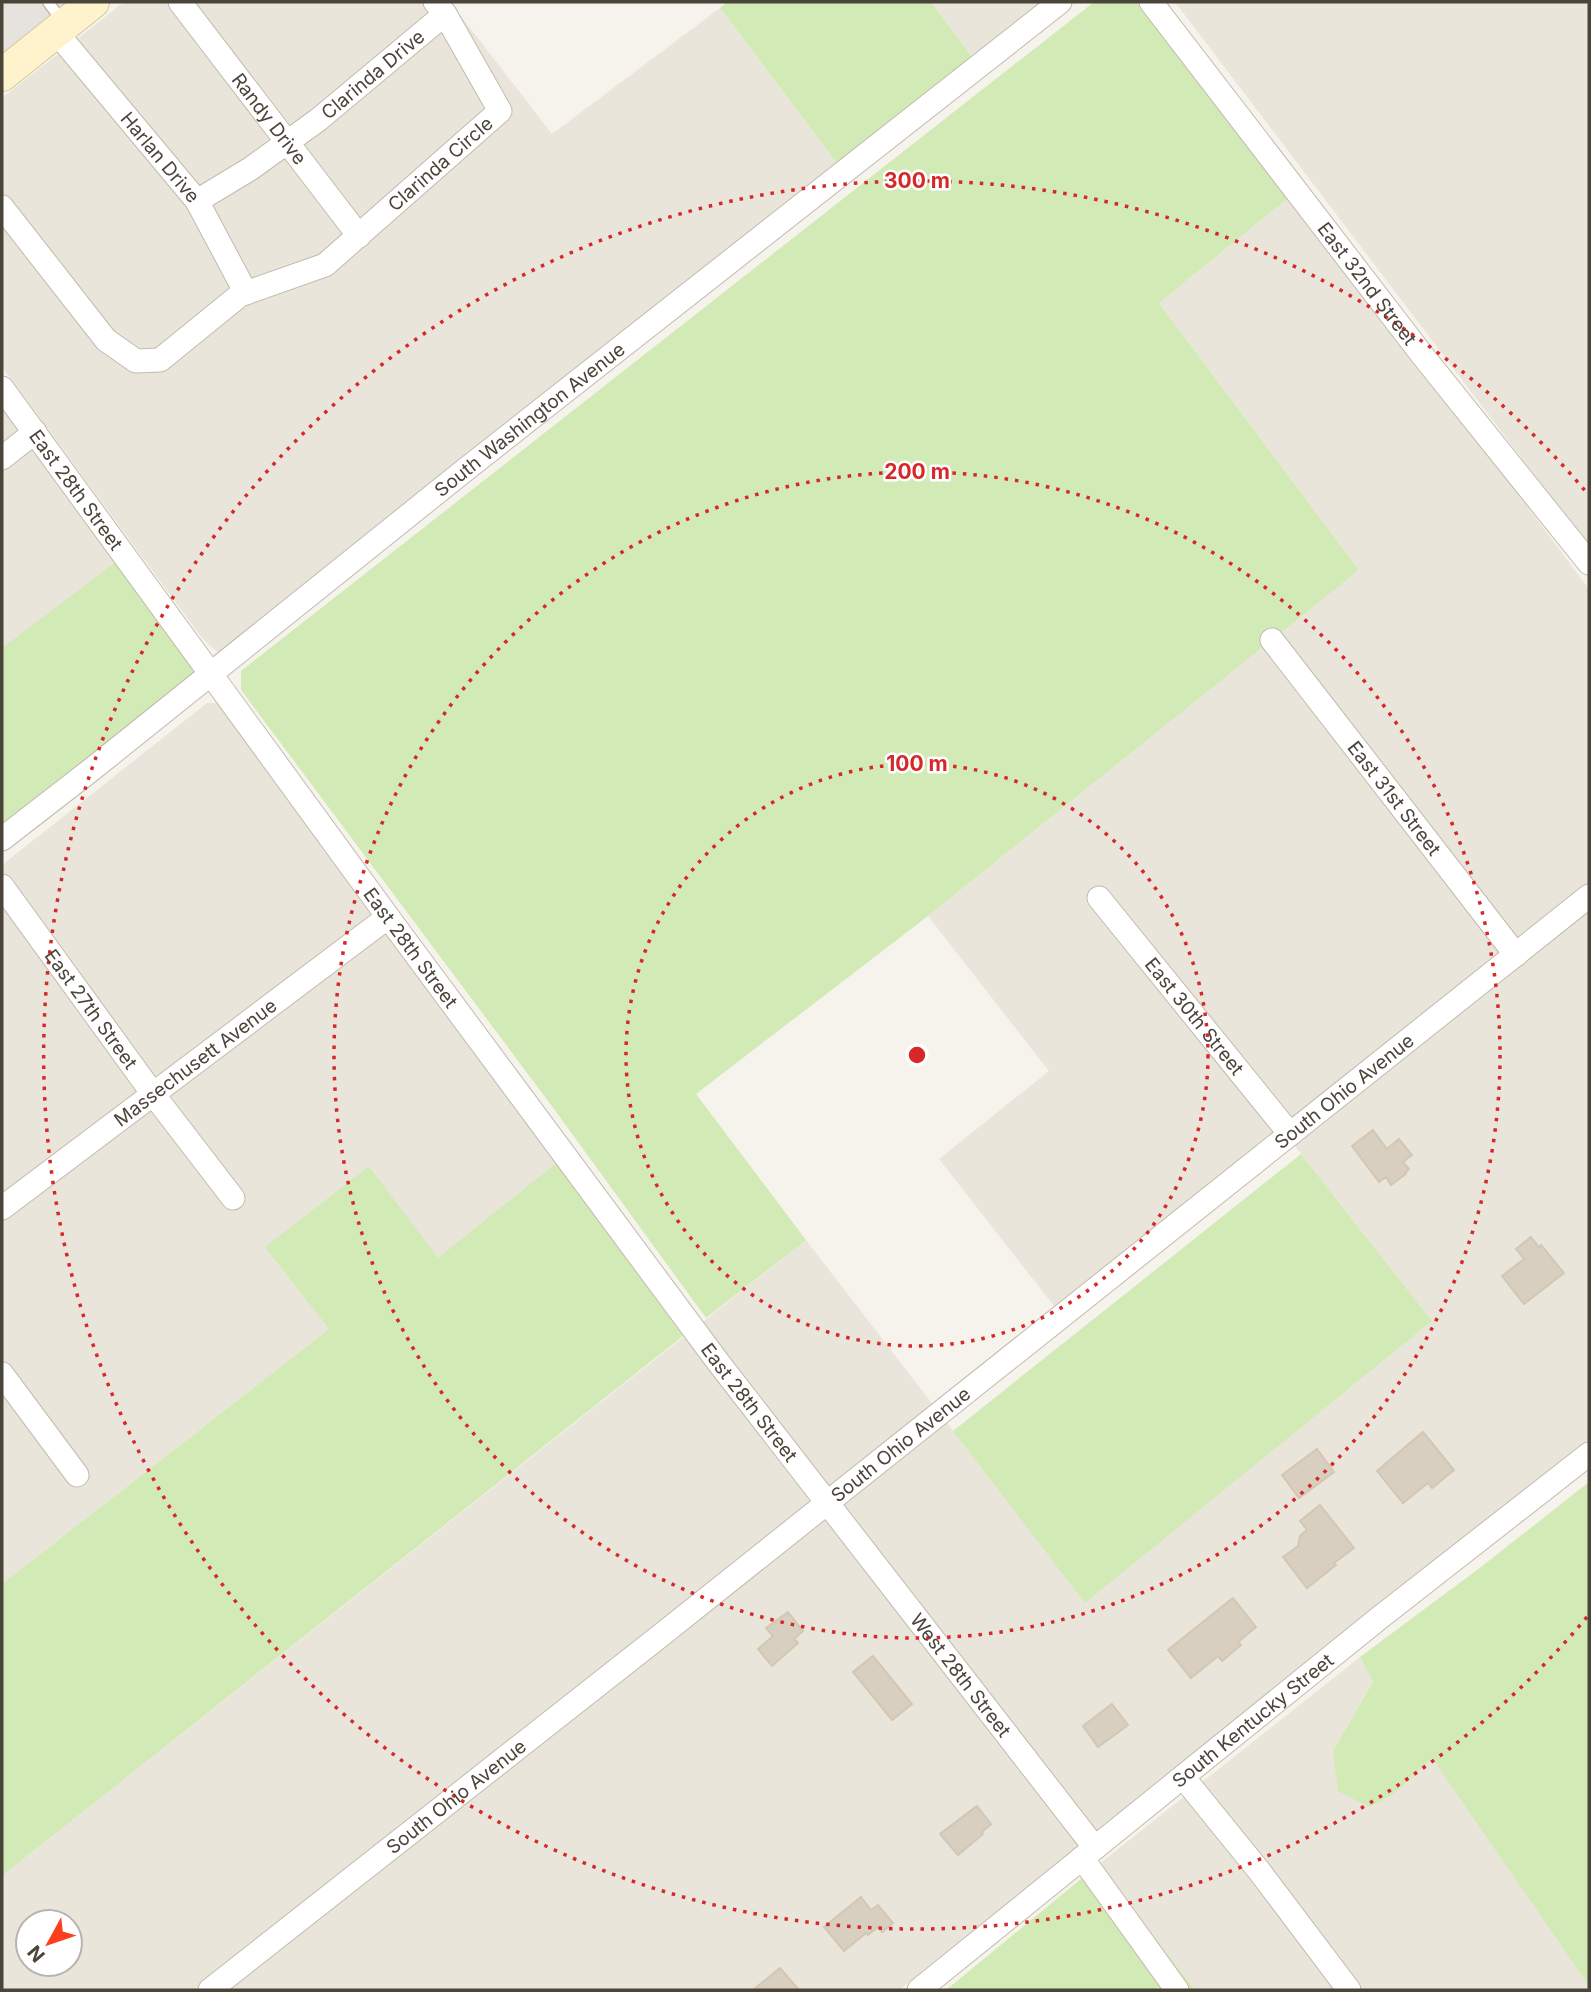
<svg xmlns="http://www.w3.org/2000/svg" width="1591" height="1992" font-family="Inter,sans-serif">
<rect width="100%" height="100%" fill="#f6f3ec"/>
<g fill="#eae5da" fill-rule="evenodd">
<path d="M124,2H450L552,134L720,8L843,171L231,654L216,651L202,638L2,367V98Z"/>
<path d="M931,2H1058L978,65Z"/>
<path d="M1175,2H1589V547Z"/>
<path d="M1293,194L1589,589V1443L1199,1750L899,1990H2V1876L806,1240L1085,1602L1432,1321L1284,1132L1058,1311L939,1159L1049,1071L928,916L1359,570L1159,303ZM28,1922H70V1964H28Z"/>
<path d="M2,402L118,560L2,648Z"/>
<path d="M207,703H218L556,1163L438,1259L369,1166L266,1247L329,1329L2,1584V865Z"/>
<path d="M1360,1657L1373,1680L1333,1751L1394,1794L1432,1757L1589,1986V1990H1195L1098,1865Z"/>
</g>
<path fill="#e6e2dd" d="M2,2H89L2,70Z"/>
<g fill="#d2eab5">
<path d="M727,2H931L978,65L843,171L720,8Z"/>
<path d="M1094,2H1145L1293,194L1159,303L1359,570L928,916L696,1094L806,1240L706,1318L554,1109L241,690V671Z"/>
<path d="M118,560L197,668L191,682L2,834V648Z"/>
<path d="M1301,1154L1432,1321L1085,1603L953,1431Z"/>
<path d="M556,1163L683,1336L2,1876V1584L329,1329L265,1247L369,1166L438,1258Z"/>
<path d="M1589,1482V1986L1432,1758L1394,1794L1369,1807L1338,1791L1333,1751L1373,1681L1360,1657L1481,1567Z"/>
<path d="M1098,1865L1195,1990H946Z"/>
</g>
<g fill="#d8cfc1" stroke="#d3c7b4" stroke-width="2">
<path d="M1373,1130L1387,1149L1399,1139L1412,1155L1403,1162L1409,1169L1405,1173L1406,1174L1391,1185L1386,1177L1379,1182L1352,1146Z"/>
<path d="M1531,1237L1539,1247L1541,1245L1564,1273L1524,1304L1502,1276L1524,1259L1516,1249Z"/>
<path d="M1423,1432L1454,1470L1432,1488L1428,1483L1403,1503L1377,1471Z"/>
<path d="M1317,1449L1334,1472L1299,1498L1282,1475Z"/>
<path d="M1320,1505L1354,1548L1334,1563L1336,1565L1307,1588L1283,1557L1298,1546L1300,1536L1307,1530L1300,1521Z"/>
<path d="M1233,1598L1256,1627L1238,1642L1241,1645L1222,1661L1218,1656L1191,1678L1168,1650Z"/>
<path d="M788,1612L803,1631L794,1639L798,1643L772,1666L758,1649L773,1636L766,1628Z"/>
<path d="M873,1656L912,1704L892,1720L853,1672Z"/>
<path d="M1112,1704L1128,1725L1098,1747L1083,1726Z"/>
<path d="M977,1806L991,1824L982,1832L983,1834L958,1855L940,1834Z"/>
<path d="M861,1897L871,1910L878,1905L893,1923L882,1932L878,1927L868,1935L866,1933L844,1951L824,1927Z"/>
<path d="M780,1968L799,1990H753Z"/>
</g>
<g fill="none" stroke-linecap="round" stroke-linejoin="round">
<defs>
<path id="lane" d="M48,2L63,22"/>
<g id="street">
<path id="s1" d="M180,2L359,236"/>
<path id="s2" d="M1151,2L1423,356L1589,563"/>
<path id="s3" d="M56,32L197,201L246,293"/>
<path id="s4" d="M197,201L250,169L318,120L445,14"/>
<path id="s5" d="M2,207L106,340L136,361L160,360L240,295L325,265L500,111L445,14L435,2"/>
<path id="s6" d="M2,388L388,917L718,1362L1095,1848"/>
<path d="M2,458L35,432"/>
<path id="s7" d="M1272,640L1516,955"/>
<path id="s8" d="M2,839L91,770L465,470L1060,2"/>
<path id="s9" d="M2,886L153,1094L233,1198"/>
<path id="s10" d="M1099,898L1290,1134"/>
<path id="s11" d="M2,1208L388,917"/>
<path d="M2,1374L77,1475"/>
<path d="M1183,1777L1260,1872L1349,1990"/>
<path d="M1082,1858L1177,1990"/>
<path id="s12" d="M210,1990L660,1636L1589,896"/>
<path id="s13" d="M919,1990L1378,1619L1589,1454"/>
</g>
<path id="secondary" d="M2,75L93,2"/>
</defs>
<use href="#lane" stroke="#c2bbae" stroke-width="13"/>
<use href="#street" stroke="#c2bbae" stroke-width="25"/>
<use href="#secondary" stroke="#d6c79b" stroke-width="34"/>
<use href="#lane" stroke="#fff" stroke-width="10"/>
<use href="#street" stroke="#fff" stroke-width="23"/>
<use href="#secondary" stroke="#fff3cd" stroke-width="32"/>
</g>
<g fill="none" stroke="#d62828" stroke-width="3.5" stroke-dasharray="3.5 7">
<circle cx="917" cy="1055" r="291"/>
<circle cx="917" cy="1055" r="583"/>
<path d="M1587 1617A874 874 0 1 1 1587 493"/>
</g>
<g text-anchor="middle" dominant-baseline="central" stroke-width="5" stroke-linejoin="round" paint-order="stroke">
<g font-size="19" fill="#4b4439" stroke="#fff">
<text stroke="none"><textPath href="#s4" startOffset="217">Clarinda Drive</textPath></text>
<text stroke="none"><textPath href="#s1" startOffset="147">Randy Drive</textPath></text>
<text stroke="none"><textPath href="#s3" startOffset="163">Harlan Drive</textPath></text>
<text stroke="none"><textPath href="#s5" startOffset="576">Clarinda Circle</textPath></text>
<text stroke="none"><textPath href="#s2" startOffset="355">East 32nd Street</textPath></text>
<text stroke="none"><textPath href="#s8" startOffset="674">South Washington Avenue</textPath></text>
<text stroke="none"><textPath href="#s6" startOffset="126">East 28th Street</textPath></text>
<text stroke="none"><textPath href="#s7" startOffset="200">East 31st Street</textPath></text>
<text stroke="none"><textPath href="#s6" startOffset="693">East 28th Street</textPath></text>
<text stroke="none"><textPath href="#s9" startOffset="152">East 27th Street</textPath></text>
<text stroke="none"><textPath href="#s10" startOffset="152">East 30th Street</textPath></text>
<text stroke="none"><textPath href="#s11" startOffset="242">Massechusett Avenue</textPath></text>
<text stroke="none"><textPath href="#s12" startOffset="1447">South Ohio Avenue</textPath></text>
<text stroke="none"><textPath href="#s6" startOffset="1260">East 28th Street</textPath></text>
<text stroke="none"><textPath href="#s12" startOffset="880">South Ohio Avenue</textPath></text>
<text stroke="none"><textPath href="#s6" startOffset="1605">West 28th Street</textPath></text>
<text stroke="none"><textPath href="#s13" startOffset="429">South Kentucky Street</textPath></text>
<text stroke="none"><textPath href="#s12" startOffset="313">South Ohio Avenue</textPath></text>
</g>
</g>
<circle cx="917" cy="1055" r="10" fill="#d62828" stroke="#fff" stroke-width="3.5"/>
<g font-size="21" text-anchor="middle" font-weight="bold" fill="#d62828" stroke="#fff" stroke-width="5" stroke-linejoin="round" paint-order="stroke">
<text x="917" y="188">300 m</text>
<text x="917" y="479">200 m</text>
<text x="917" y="771">100 m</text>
</g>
<rect width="1591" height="1992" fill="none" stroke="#4b4439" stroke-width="7"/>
<g transform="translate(49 1943) rotate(230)"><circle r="33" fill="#ffffff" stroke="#b7b4b0" stroke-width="2"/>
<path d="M0-5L12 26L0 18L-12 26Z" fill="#fc3f1d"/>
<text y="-10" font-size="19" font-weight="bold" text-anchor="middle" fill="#4b4439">N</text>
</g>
</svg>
